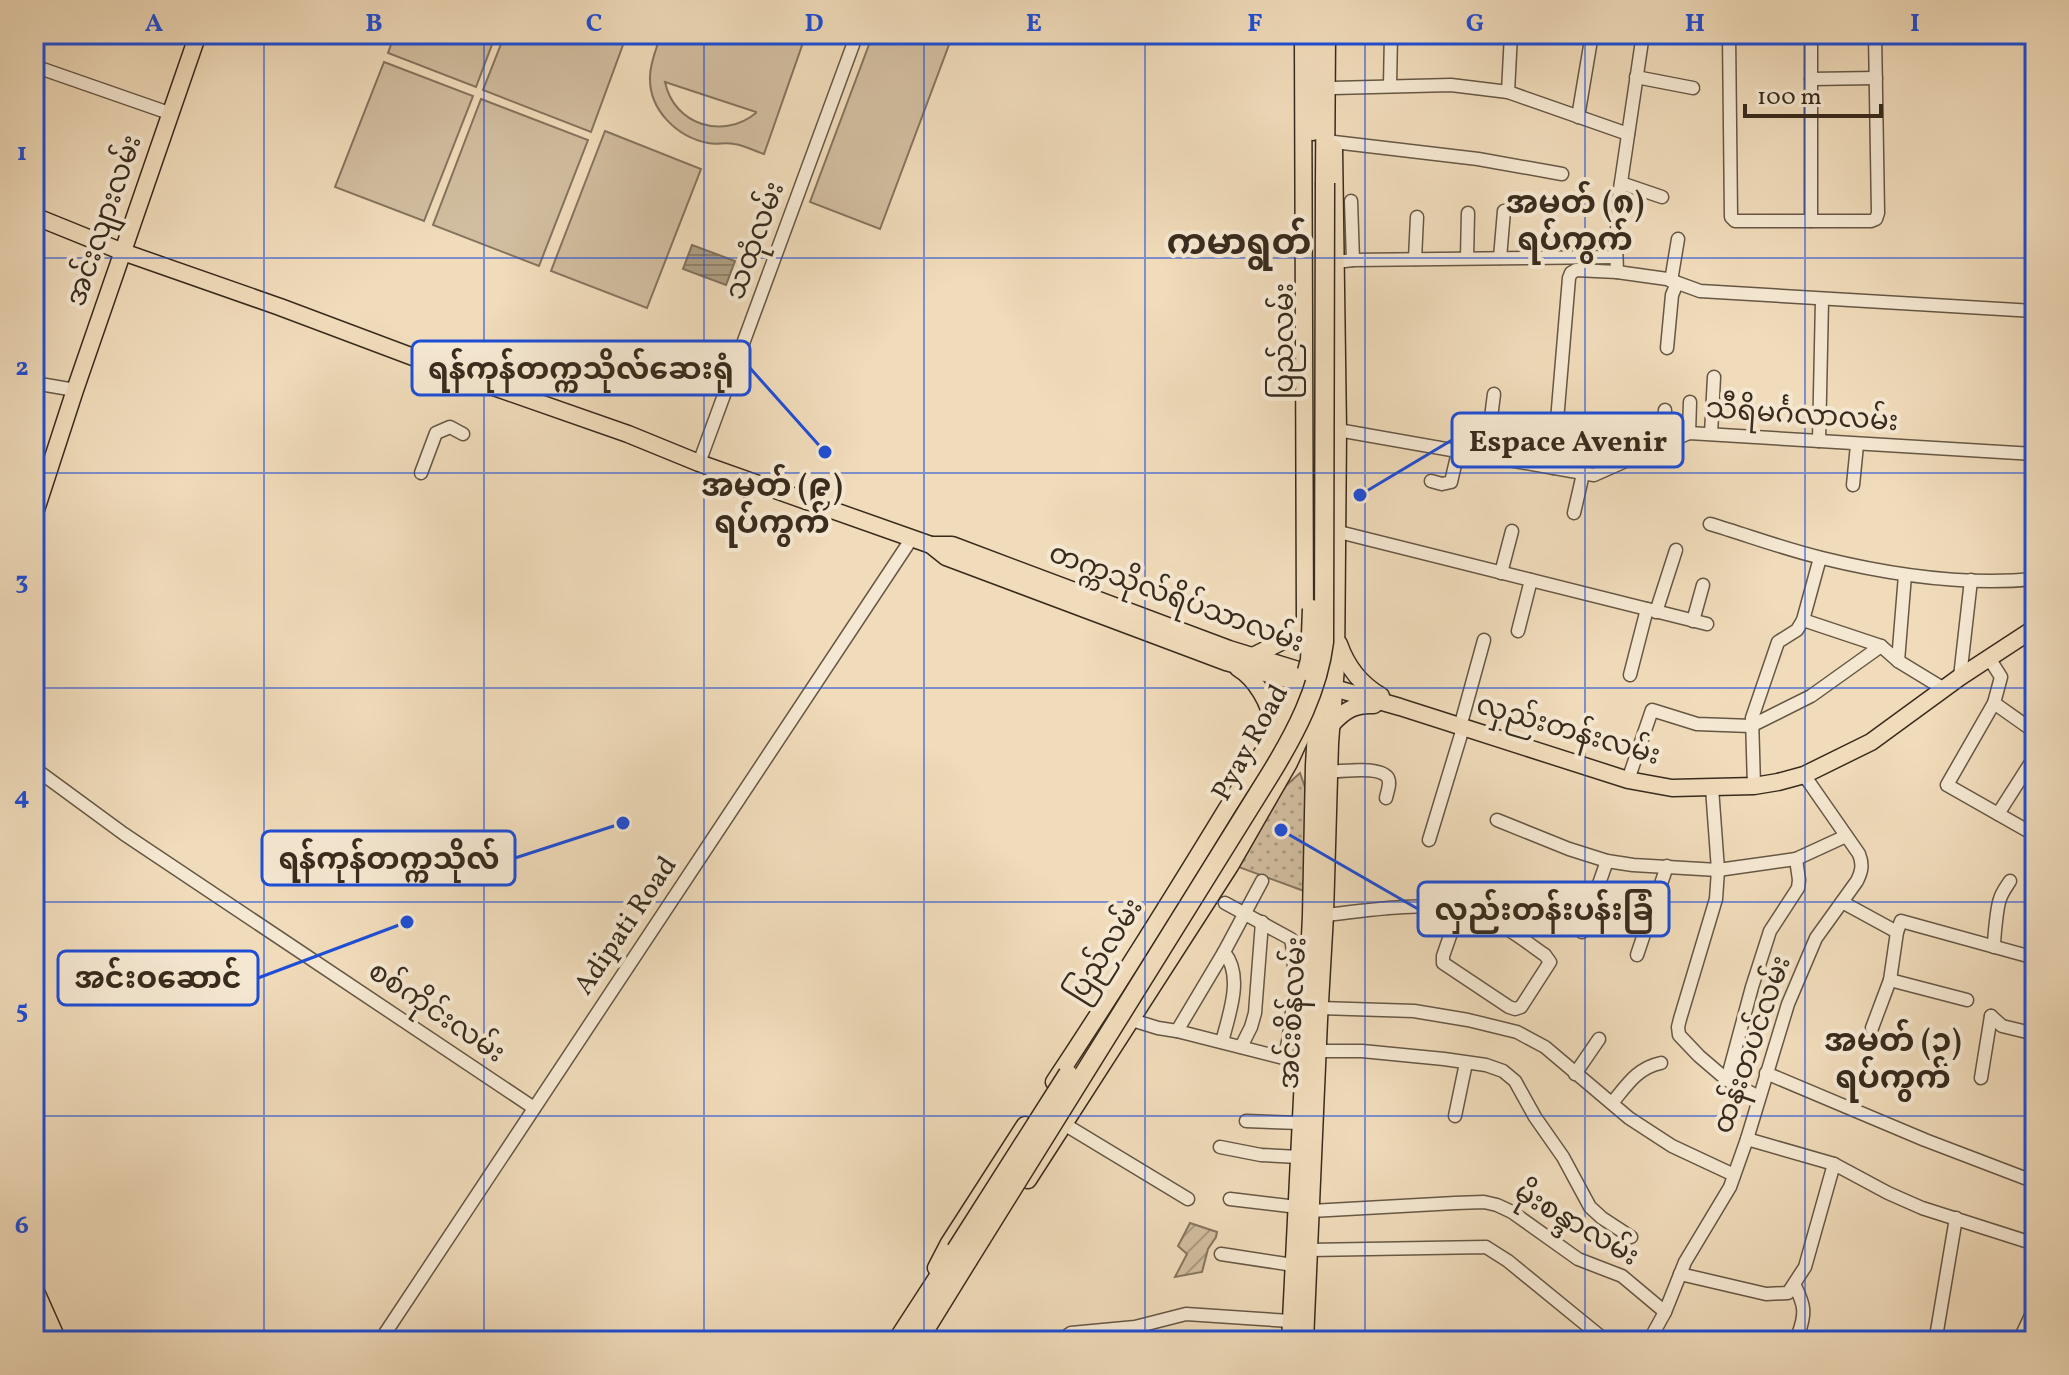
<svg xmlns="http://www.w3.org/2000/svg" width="2069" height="1375" font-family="Vollkorn,'Noto Sans Myanmar',serif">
<defs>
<pattern id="park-dots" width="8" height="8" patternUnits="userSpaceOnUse" patternTransform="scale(2)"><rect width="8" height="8" fill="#d1bd9f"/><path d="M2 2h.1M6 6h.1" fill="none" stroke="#ab9a81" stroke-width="1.8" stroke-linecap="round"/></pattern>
<pattern id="garden-furrows" width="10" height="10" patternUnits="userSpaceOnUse" patternTransform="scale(2)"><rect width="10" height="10" fill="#d1bd9f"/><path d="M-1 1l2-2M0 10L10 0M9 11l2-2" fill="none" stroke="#ab9a81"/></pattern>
<pattern id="water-rules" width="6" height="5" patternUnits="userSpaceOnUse" patternTransform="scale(2)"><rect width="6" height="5" fill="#b19f85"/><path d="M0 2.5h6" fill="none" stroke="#91826c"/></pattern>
</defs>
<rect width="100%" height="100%" fill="#f0dbba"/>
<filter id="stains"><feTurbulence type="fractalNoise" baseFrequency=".0025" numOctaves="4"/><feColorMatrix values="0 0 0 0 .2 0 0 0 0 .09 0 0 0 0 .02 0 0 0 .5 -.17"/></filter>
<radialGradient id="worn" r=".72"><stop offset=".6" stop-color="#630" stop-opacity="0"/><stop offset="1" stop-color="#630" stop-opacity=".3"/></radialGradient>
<g fill="#d1bd9f" stroke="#84745e" stroke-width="2" fill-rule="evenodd">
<path d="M395,34H496L476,87L388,53Z"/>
<path d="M505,34H627L591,132L483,90Z"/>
<path d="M661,34H806L764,154C754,151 744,145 734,144C725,142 717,145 708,143C677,137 649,110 650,77C650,62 657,48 661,34ZM665,82L756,112V113C723,140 674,125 665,82Z"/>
<path d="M873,34H953L880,229L810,202Z"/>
<path d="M384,62L473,96L424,221L335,187Z"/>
<path d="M481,99L588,140L539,266L433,225Z"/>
<path d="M605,131L701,169L647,308L551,271Z"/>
</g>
<path fill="url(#park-dots)" stroke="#84745e" stroke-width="2" d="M1300,773L1307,793L1304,891L1236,866L1280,791Z"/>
<path fill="url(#garden-furrows)" stroke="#84745e" stroke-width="2" d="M1190,1223L1217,1232L1216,1237L1208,1249L1202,1272L1175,1277L1187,1254L1178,1246Z"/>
<path fill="url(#water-rules)" stroke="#81715b" stroke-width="2" d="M692,245L735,261L726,285L683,269Z"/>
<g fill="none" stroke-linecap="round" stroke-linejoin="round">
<defs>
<g id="minor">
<path d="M1643,34L1620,189L1616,243L1617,272L1667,279L1700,291L2035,311"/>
<path d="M1729,34L1731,217L1735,221H1871L1876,219L1878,213L1875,34"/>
<path d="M1811,34V221"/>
<path d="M34,66L169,113"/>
<path d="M1636,77L1693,88"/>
<path d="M1811,79L1876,78"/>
<path d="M1390,86L1391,34"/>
<path d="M1333,88L1451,85L1508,92L1628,134"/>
<path d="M1508,92L1511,34"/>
<path d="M1578,117L1592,34"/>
<path d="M1334,142L1478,159L1562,174"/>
<path d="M1621,183L1662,197"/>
<path d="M1351,201L1353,260"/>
<path d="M1467,258L1468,213"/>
<path d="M1500,258L1504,211"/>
<path d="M1415,259L1417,217"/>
<path d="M1336,262L1353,260L1615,257"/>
<path d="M1671,281L1678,239"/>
<path d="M1667,348L1672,295L1677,283"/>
<path d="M34,383L75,390"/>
<path d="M1338,430L1594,475L1689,433L2035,454"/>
<path d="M1689,433L1690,402"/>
<path d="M1711,434L1714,377"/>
<path d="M1819,441L1822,300"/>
<path d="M1664,443L1665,410"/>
<path d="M1486,457L1494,394"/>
<path d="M699,463L857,34"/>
<path d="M1553,468L1569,278L1571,273L1576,270L1617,272"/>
<path d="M421,473L436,433L450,427L463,434"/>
<path d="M1431,481L1442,484L1451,482L1458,452"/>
<path d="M1853,485L1857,445"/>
<path d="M1574,513L1583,474"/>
<path d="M1710,524C1747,535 1784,549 1822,558C1891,575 1964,586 2035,579"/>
<path d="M1339,532L1707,624"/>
<path d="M1501,573L1512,531"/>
<path d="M1656,612L1676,550"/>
<path d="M1803,620L1881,646L1898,661L1944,689"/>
<path d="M1693,621L1703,585"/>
<path d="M1518,631L1531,580"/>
<path d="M1989,658L2001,677L1994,703L1947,785L2035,835"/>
<path d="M1898,661L1905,575"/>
<path d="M1630,675L1647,609"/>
<path d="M1960,677L1971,580"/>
<path d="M1994,703L2035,732"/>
<path d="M1460,727L1484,640"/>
<path d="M34,768L124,834L534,1108"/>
<path d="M1329,772C1341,771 1381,766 1388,778C1391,784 1387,792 1386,798"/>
<path d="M1628,780L1652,710L1697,724L1751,726L1811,696L1881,646"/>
<path d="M1754,786L1752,718L1778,642L1797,630L1803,620L1820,558"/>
<path d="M1712,788L1718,870L1716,899L1680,1019L1678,1027L1679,1035L1699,1056L1727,1080L1759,1097"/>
<path d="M1998,814L2035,756"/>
<path d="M1497,820L1569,849L1607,861L1633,865L1718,870L1796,859L1846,836"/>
<path d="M1429,840L1463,728"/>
<path d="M1842,902L1897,932"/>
<path d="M1225,903L1291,939C1298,973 1292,1024 1285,1058"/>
<path d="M1325,915C1373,910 1435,898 1481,916C1505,925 1525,941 1545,955L1550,962L1521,1007L1515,1009L1509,1007L1443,963V956L1459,910"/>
<path d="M1582,932L1607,861"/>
<path d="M1994,947C1994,938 1997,906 2000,899C2002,892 2007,886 2010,881"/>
<path d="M1637,955L1667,866"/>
<path d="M1890,980L1967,1000"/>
<path d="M1320,1008L1414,1011L1468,1020L1517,1032L1545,1047L1629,1118L1672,1146L1734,1175"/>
<path d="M1991,1016L2002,1026L2035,1034"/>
<path d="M1132,1020L1158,1028L1177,1031L1224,952L1262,881"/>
<path d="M1872,1028L1890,980L1897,932L1901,921L2035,958"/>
<path d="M1177,1031L1303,1063"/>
<path d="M1222,1042C1229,1014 1244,976 1224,952"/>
<path d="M1241,1047L1251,1027L1255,1013L1262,922"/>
<path d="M1318,1051H1362L1444,1059L1486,1065L1503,1071L1515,1081L1535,1117L1563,1157L1590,1207L1602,1218L1631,1237"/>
<path d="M1766,1073L1925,1140L2035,1182"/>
<path d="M1575,1074L1599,1039"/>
<path d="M1981,1078L1991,1016"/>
<path d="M1727,1080L1752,987L1770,931L1798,888L1799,880L1796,859"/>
<path d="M1612,1103C1627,1085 1637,1068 1661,1063"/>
<path d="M1455,1116L1466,1063"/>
<path d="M1246,1121L1300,1123"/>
<path d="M1064,1124L1188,1199"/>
<path d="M1747,1139L1834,1164L1888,1193L1922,1208L2035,1244"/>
<path d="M1220,1147L1261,1155L1299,1157"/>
<path d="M1230,1199L1297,1207"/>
<path d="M1311,1211L1455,1203L1484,1202L1497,1205L1512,1212L1578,1259L1622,1276L1665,1312"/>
<path d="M1309,1250L1486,1247L1508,1261L1606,1341"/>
<path d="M1221,1254L1293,1265"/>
<path d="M1680,1274L1766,1294L1788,1293L1805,1267L1834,1164"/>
<path d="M1795,1286C1805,1306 1806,1313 1798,1335"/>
<path d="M380,1341L912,538"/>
<path d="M1059,1341L1071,1333L1135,1327L1186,1314L1290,1321"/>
<path d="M1649,1341L1665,1312L1685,1262L1730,1187L1747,1139L1788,1004L1816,938L1857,881C1862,871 1863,864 1859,854L1804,775"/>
<path d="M1933,1341L1937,1331L1956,1218"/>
<path d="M2019,1341L2035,1307"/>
</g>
<g id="major">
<path d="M1303,40L1305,624"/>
<path d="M34,216L123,252L280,307L485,384L628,434L699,463L931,545L946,557L1226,662L1311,686L1334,688L1400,707L1628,780L1672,788L1754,786L1778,782L1804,775L1871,742L1960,677L2035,628"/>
<path d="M34,516L75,390L198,34"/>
<path d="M931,545H952L1229,649L1298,670"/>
<path d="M1339,644C1347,667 1360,684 1381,696"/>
<path d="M1253,656L1293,636L1305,626"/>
<path d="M1238,668C1255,678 1271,704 1272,724C1272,728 1269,732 1268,737"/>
<path d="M1332,724C1345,710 1355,704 1374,705"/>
<path d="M1054,1082C1113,993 1170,902 1226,810C1252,768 1289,718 1302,672"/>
<path d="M1028,1180L1230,866L1289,763L1311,715"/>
<path d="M936,1268L949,1243L1025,1125"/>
<path d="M34,1287L58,1341"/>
<path d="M1290,1341L1311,916L1314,766L1317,712L1322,686L1319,677"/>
<path d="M1305,1341L1319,1020L1325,915L1330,743L1336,667L1338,430L1334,148"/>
</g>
<g id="highway">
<path d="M1312,34L1313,131"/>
<path d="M1325,183L1326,34"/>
<path d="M897,1341L956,1250"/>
<path d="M918,1341L968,1260"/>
</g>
</defs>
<use href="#minor" stroke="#665744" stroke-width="15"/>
<use href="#major" stroke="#382b1d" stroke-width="19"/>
<use href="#highway" stroke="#382b1d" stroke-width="21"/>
<use href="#minor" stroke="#f5e8d2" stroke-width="12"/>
<use href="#major" stroke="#f0dbba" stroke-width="16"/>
<use href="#highway" stroke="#f0dbba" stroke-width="18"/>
<defs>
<g id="highway-bridge">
<path d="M1307,671L1310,660L1312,609"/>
<path d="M956,1250L1068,1074"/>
<path d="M968,1260L1271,773C1296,732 1318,690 1324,642L1325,183"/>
</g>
</defs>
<use href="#highway-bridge" stroke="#382b1d" stroke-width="21" stroke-linecap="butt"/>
<use href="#highway-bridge" stroke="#f0dbba" stroke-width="18"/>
</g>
<path fill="none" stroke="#1d4ed8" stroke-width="2" stroke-opacity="0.55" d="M264,34V1341M484,34V1341M704,34V1341M924,34V1341M1145,34V1341M1365,34V1341M1585,34V1341M1805,34V1341M34,258H2035M34,473H2035M34,688H2035M34,902H2035M34,1116H2035"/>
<g text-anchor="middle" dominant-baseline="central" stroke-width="8" stroke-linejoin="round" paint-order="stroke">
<g font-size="28" fill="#382b1d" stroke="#f5e8d2">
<text transform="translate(105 221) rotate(-71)">အင်းလျားလမ်း</text>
<text transform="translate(756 241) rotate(-70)">သထုံလမ်း</text>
<text transform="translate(1285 341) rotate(-90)">ပြည်လမ်း</text>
<text transform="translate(1802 416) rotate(4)">သီရိမင်္ဂလာလမ်း</text>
<text transform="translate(1176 599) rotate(20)">တက္ကသိုလ်ရိပ်သာလမ်း</text>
<text transform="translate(1568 731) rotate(16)">လှည်းတန်းလမ်း</text>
<text transform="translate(1251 743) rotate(-61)">Pyay Road</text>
<text transform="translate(626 926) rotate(-56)">Adipati Road</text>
<text transform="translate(1106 951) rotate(-58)">ပြည်လမ်း</text>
<text transform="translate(436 1013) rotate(34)">စစ်ကိုင်းလမ်း</text>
<text transform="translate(1294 1013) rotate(-87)">အင်းစိန်လမ်း</text>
<text transform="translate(1753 1045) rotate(-71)">ထန်းတပင်လမ်း</text>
<text transform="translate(1576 1225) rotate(30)">မိုးစန္ဒာလမ်း</text>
</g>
<g font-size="32" font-weight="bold" fill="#382b1d" stroke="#f5e8d2">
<text x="1575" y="205">အမှတ် (၈)<tspan x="1575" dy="37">ရပ်ကွက်</tspan></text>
<text x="772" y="488">အမှတ် (၉)<tspan x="772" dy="37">ရပ်ကွက်</tspan></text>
<text x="1893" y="1043">အမှတ် (၃)<tspan x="1893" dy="37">ရပ်ကွက်</tspan></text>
</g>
<g font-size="36" font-weight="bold" fill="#382b1d" stroke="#f5e8d2">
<text x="1239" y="245">ကမာရွတ်</text>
</g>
</g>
<path fill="none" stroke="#1d4ed8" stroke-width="3" d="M825 452L750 368M1360 495L1452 440M623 823L515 858M1281 830L1418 909M407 922L258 978"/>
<g fill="#1d4ed8" stroke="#f5e8d2" stroke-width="3">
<circle cx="825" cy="452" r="8"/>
<circle cx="1360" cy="495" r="8"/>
<circle cx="623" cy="823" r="8"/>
<circle cx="1281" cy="830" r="8"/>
<circle cx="407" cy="922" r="8"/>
</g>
<g fill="#f5e8d2" stroke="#1d4ed8" stroke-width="3">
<rect x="412" y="341" width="338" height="54" rx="8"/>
<rect x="1452" y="413" width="231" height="54" rx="8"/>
<rect x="262" y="831" width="253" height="54" rx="8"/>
<rect x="1418" y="882" width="251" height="54" rx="8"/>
<rect x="58" y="951" width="200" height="54" rx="8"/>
</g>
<g font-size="30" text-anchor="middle" font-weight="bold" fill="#382b1d">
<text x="581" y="379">ရန်ကုန်တက္ကသိုလ်ဆေးရုံ</text>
<text x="1568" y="451">Espace Avenir</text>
<text x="389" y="869">ရန်ကုန်တက္ကသိုလ်</text>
<text x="1544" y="920">လှည်းတန်းပန်းခြံ</text>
<text x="158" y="988">အင်းဝ‌ဆောင်</text>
</g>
<rect width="2069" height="1375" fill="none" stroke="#f0dbba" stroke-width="88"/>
<path d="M1745 104v12h136v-12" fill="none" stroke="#382b1d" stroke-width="4"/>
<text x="1757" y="104" font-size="24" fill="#382b1d" stroke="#f5e8d2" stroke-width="6" paint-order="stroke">100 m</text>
<rect x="44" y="44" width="1981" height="1287" fill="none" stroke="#1d4ed8" stroke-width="3"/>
<g font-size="26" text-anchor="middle" font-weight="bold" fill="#1d4ed8">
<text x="154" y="31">A</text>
<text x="374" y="31">B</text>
<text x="594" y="31">C</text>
<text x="814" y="31">D</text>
<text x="1034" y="31">E</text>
<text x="1255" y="31">F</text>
<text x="1475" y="31">G</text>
<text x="1695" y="31">H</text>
<text x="1915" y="31">I</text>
<text x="22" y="160">1</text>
<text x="22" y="375">2</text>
<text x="22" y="589">3</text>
<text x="22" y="804">4</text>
<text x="22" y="1018">5</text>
<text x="22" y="1233">6</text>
</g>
<rect width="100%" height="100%" filter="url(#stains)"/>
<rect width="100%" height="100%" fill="url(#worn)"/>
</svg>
